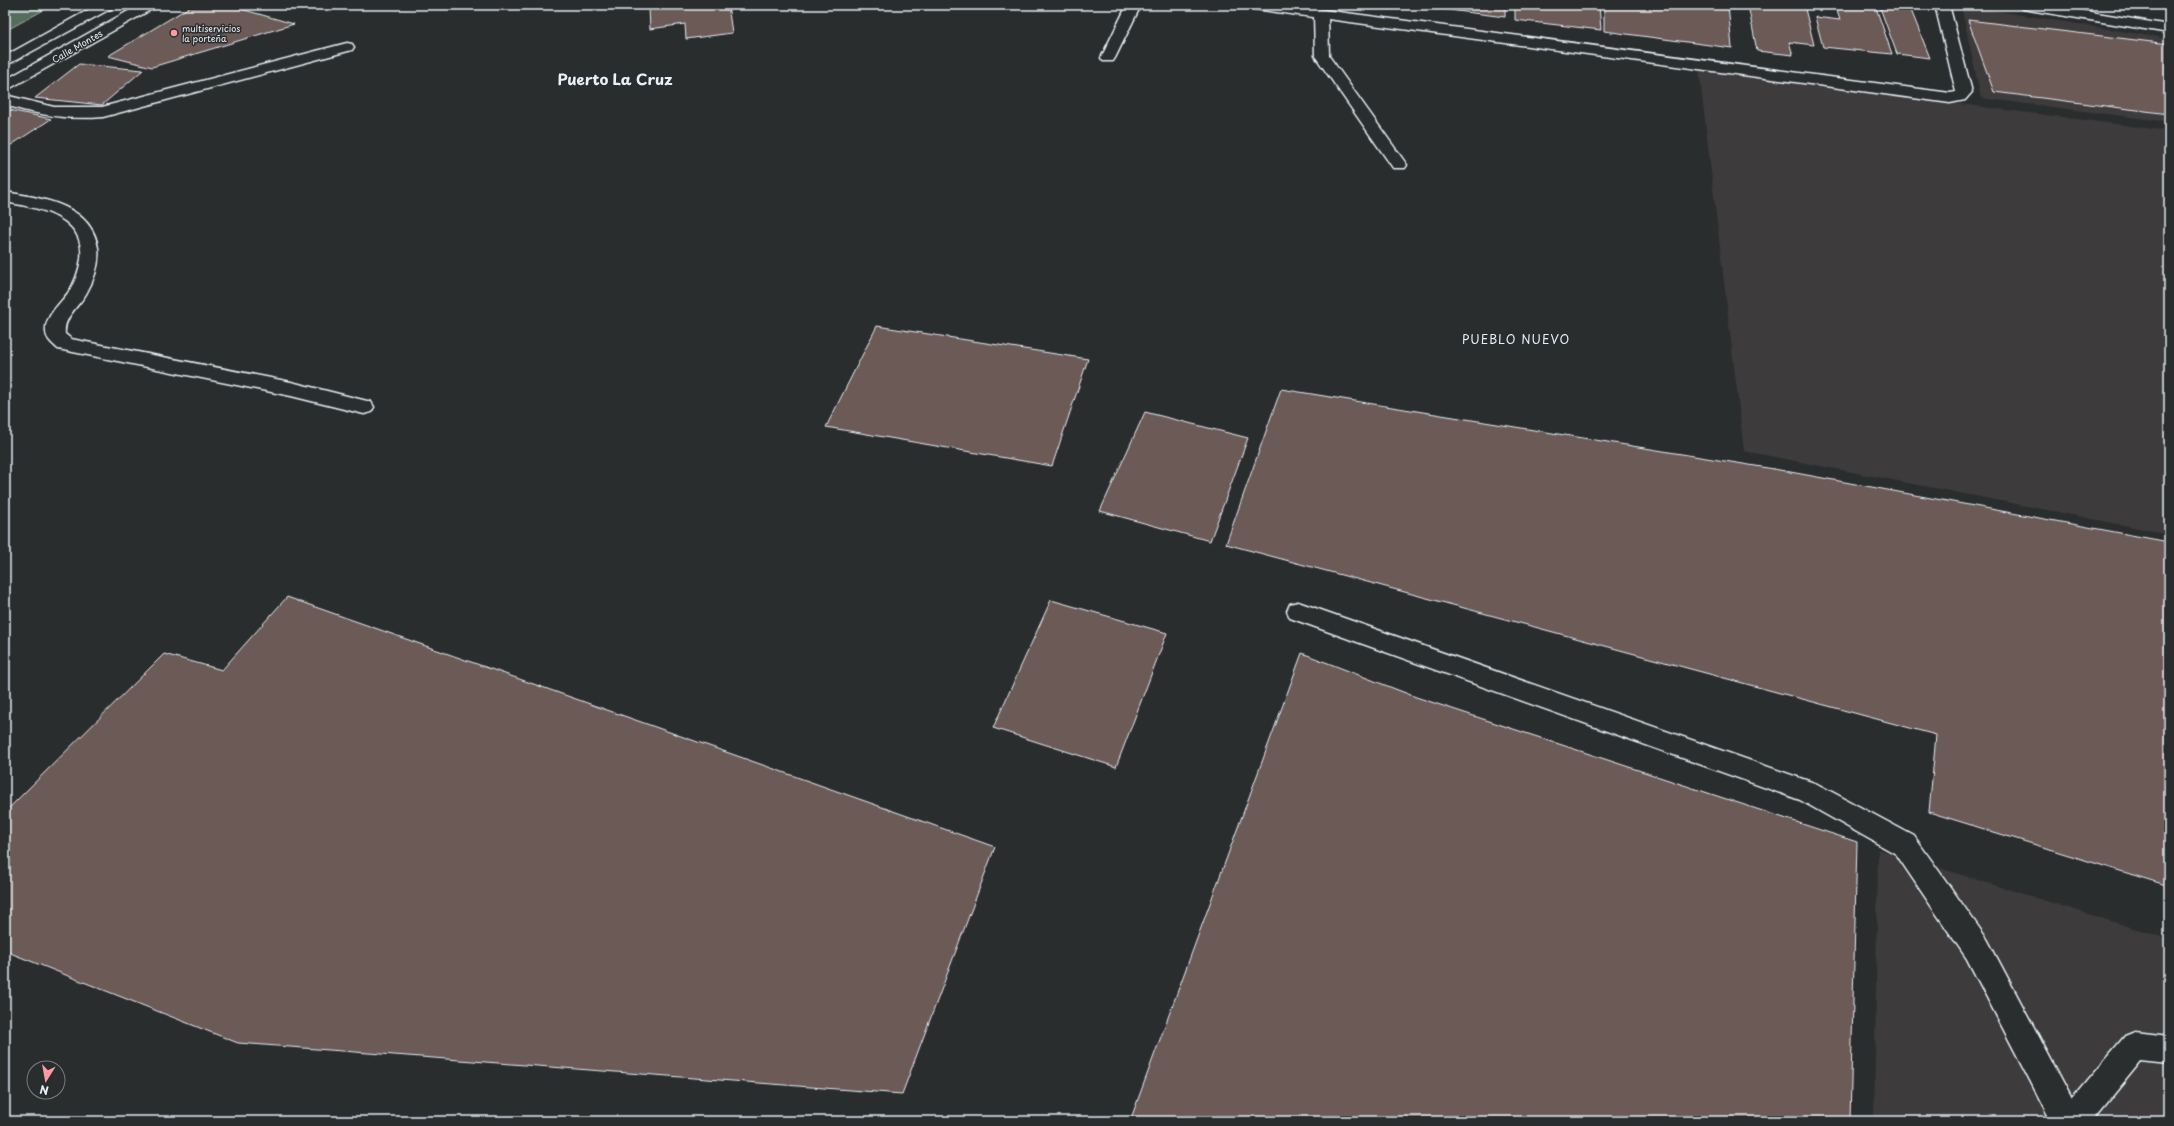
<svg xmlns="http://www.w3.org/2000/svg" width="2174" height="1126" font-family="'Playpen Sans',sans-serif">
<rect width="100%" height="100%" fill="#2a2d2e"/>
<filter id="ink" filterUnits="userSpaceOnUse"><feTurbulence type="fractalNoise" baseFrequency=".025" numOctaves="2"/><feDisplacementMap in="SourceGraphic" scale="8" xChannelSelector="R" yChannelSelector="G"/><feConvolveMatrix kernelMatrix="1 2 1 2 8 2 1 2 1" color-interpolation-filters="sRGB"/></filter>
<g filter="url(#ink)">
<g fill="#3e3a3a">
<path d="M1961,5L2169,39V122L1981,98Z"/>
<path d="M1699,70L2169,131V534L1744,451Z"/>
<path d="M1878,849L2169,939V1121H1874Z"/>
</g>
<path fill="#546d5b" stroke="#9eafaa" d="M5,5H53L5,31Z"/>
<g fill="#6c5a57" stroke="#e8f1f8">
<path d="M193,5H227L294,24L152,67L108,56Z"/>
<path d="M675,5H728L732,33L686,39L685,24L650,29L649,8Z"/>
<path d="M1417,5H1505V17L1417,6Z"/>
<path d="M1515,5H1599L1601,30L1515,20Z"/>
<path d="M1604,5H1728L1732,48L1604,31Z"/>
<path d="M1748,5H1804L1814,45L1789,42L1793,55L1757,51Z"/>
<path d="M1835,5H1875L1892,54L1823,47L1815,17L1840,20Z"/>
<path d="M1879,5H1909L1930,58L1897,54Z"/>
<path d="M1968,20L2169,44V114L1994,92Z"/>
<path d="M79,64L143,70L102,105L35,98Z"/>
<path d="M5,109L51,119L5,149Z"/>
<path d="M877,326L1088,359L1052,466L826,427Z"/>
<path d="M1281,389L1774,469L2169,542V886L1929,812L1936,735L1226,544Z"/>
<path d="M1145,412L1248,438L1210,541L1100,511Z"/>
<path d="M287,597L995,847L902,1094L238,1043L5,951V812L164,654L222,670Z"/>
<path d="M1051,600L1167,633L1116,767L993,728Z"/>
<path d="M1302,653L1416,697L1857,842L1850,1121H1130Z"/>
</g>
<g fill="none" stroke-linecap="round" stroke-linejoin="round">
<defs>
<g id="lane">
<path d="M1127,5H1141L1115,58L1113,61H1103L1101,58Z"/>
<path d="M1321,10L1328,14L1329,56L1407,165L1405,168H1393L1315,56L1314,14Z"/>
<path d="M5,192C40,198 92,204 98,248C100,264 94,280 86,294C78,307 63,318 65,334L71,339L291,382L371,402L374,407L371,412L364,414L291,396L58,349C53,344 46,339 46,332C44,317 60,304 68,293C75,283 79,271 81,259C86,215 37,208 5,202Z"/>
<path d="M1298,602L1817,784L1914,836L1987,939L2072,1099L2125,1036L2135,1032L2169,1036V1064L2141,1061L2092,1121H2051L1967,959L1896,854L1800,800L1290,618L1287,611L1290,604Z"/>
</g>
<g id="street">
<path d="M1247,5H1286L1950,93L1956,92L1935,5H1949L1972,92L1965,100L1950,103L1254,9Z"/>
<path d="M2016,5H2049L2169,25V33L2023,9Z"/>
<path d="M347,43L352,44L354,47L352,50L103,117C69,120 37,115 5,105V95L54,107H102Z"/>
</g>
<g id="secondary">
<path d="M97,5H114L112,8L5,66V56Z"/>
<path d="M139,5H156L154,8L5,91V80Z"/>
</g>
</defs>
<use href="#lane" stroke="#e8f1f8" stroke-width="3"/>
<use href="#street" stroke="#e8f1f8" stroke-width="3"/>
<use href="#secondary" stroke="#e8f1f8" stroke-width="3"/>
<use href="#lane" fill="#2a2d2e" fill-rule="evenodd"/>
<use href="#street" fill="#2a2d2e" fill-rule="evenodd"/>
<use href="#secondary" fill="#2a2d2e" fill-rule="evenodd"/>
</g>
</g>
<circle fill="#ff9aa2" stroke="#2a2d2e" stroke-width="1.5" cx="174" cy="33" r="4"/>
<g text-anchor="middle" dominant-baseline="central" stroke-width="3" stroke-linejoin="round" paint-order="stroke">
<g font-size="9" fill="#e8f1f8" stroke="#2a2d2e" text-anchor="start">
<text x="182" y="28">multiservicios<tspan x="182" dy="10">la porteña</tspan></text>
</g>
<g font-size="9" fill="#e8f1f8" stroke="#2a2d2e">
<text transform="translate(77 46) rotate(-30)">Calle Montes</text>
</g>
<g font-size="12" letter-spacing="1" fill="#e8f1f8" stroke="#2a2d2e">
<text x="1516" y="339">PUEBLO NUEVO</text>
</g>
<g font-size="15" font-weight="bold" fill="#e8f1f8" stroke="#2a2d2e">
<text x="615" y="78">Puerto La Cruz</text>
</g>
</g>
<rect width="2174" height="1126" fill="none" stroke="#2a2d2e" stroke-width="20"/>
<rect x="10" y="10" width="2154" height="1106" fill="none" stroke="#e8f1f8" stroke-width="1.5" filter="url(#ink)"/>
<g transform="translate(46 1080) rotate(191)"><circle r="19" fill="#2a2d2e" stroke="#767b7f"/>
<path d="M0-3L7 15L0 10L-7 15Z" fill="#ff9aa2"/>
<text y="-6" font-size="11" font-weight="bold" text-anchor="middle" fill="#e8f1f8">N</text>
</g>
</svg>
